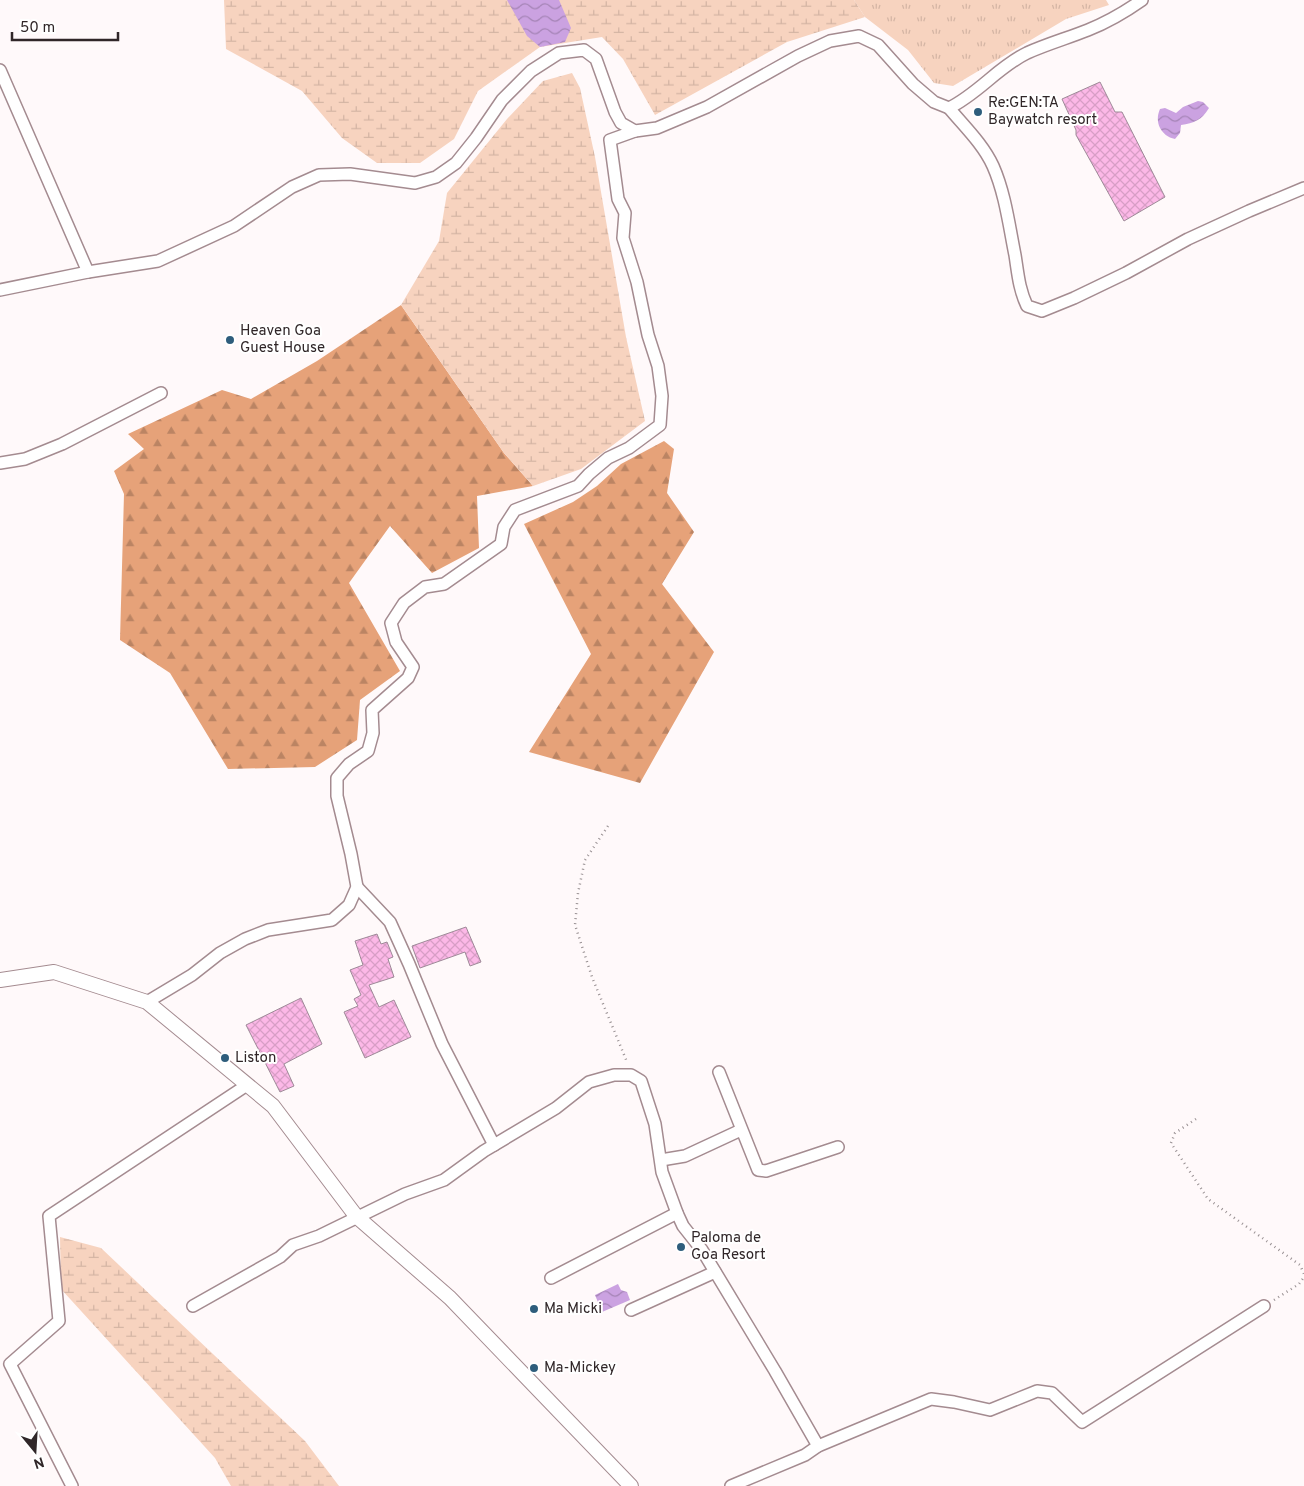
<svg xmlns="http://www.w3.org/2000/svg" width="1304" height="1486" font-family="Overpass,sans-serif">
<defs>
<pattern id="grass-tufts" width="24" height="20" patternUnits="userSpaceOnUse" patternTransform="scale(1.25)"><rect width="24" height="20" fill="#f7d3bf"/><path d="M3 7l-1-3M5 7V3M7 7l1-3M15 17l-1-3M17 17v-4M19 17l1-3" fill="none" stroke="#d4b5a4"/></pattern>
<pattern id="forest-firs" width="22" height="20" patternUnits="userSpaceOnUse" patternTransform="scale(1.25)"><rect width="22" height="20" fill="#e6a279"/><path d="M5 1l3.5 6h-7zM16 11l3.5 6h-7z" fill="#bb8463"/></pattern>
<pattern id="wetland-marsh" width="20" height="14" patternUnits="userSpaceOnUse" patternTransform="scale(1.25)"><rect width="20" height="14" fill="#f7d3bf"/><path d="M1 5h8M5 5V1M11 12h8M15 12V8" fill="none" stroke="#d4b5a4"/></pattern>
<pattern id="water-waves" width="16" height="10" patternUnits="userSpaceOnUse" patternTransform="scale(1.25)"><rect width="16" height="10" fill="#cba2e1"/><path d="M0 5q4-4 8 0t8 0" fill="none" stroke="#a584b6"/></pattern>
<pattern id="building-cross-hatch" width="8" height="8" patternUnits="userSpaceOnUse" patternTransform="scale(1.25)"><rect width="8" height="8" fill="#fcb8e7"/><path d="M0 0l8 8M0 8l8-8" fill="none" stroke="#d89ec6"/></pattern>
</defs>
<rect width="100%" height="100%" fill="#fff9fa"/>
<path fill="url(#grass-tufts)" d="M854,0H1106L1109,5L1066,19L953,86L934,83L908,50L865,17Z"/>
<g fill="url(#forest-firs)">
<path d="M401,305L504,453L533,486L477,496L479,548L432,573L390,526L349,583L400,671L360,700L357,740L315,767L228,769L170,673L120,640L124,494L114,471L144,449L128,434L222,390L251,399L317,361Z"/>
<path d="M664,441L674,449L667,493L694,532L662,584L714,652L640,783L529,752L591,654L524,524L573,502L597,486L621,464Z"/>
</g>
<g fill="url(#wetland-marsh)">
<path d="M224,0H854L865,17L787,42L655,115L623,59L602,37L540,47L478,91L454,139L420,163H377L342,138L302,91L226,49Z"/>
<path d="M572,73L580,88L595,157L626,337L645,421L581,469L533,486L504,453L401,305L439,241L447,193L507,119L543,81Z"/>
<path d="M60,1237L101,1248L305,1441L339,1486H231L215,1458L61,1289Z"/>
</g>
<g fill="url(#water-waves)">
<path d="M507,0H559L571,28L565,42L540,47L527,36Z"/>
<path d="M1198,101L1203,102L1209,108C1202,120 1194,123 1181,125L1180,133L1175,139C1161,136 1154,122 1160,109L1165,108L1176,113L1183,107Z"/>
<path d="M618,1284L621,1290L627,1292L630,1300L602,1312L595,1295Z"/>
</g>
<g fill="url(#building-cross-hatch)" stroke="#9e8a98">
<path d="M1100,82L1115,112H1122L1165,197L1124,221L1076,135V130L1062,99Z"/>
<path d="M466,927L481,962L470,966L465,952L420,968L412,946Z"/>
<path d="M377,934L381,944L387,942L393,957L388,959L394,977L369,985L379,1007L394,1000L411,1037L365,1058L344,1012L358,1006L354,999L361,995L350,970L363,965L355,941Z"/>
<path d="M301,998L322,1044L284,1064L294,1086L280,1092L246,1025Z"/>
</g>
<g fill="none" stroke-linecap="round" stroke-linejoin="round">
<defs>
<g id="minor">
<path d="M0,70L88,272"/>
<path d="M949,108C964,126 983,144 993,166C1005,193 1009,225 1015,255C1018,274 1019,289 1027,306L1042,311L1074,298L1126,273L1188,239L1249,211L1304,188"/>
<path d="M0,290L88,272L158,261L234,226L292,187L319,175L350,174L415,183L436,177L456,163L476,138L502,100L531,71L559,53L584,50L596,59L615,112L621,123L635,131L657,128L707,107L798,56L830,41L859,36L878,45L913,84L934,102L949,108C978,94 998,67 1027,53C1047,44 1068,38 1088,30C1108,22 1125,12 1142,0"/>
<path d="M0,463L25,459L62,444L161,393"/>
<path d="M357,887L390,922L409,964L442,1044L494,1145"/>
<path d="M147,1002L192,975L220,953L245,939L268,930L332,920L349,905L357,887L351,854L337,796V778L349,764L368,751L373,733L372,710L408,678L413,667L396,642L391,623L404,603L425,587L444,584L501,544L504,527L515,510L578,486L589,474L608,458L629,448L660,425L662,396L658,366L648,335L637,282L623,238L625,213L618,199L610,140L635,131"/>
<path d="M719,1072L758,1170L766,1171L838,1147"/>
<path d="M661,1160L685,1156L741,1130"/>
<path d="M551,1278L677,1213"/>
<path d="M193,1306L280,1257L293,1245L319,1236L405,1194L444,1180L484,1151L556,1108L589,1082L614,1075H631L641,1081L655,1124L662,1172L677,1213L683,1226L702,1250L775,1371L818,1446"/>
<path d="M631,1310L715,1272"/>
<path d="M72,1486L10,1364L59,1321L49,1216L247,1085"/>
<path d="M731,1486L805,1455L818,1446L931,1399L954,1402L990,1410L1037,1391L1052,1393L1082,1422L1264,1306"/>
</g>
<path id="tertiary" d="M0,980L54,972L147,1002L273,1106L356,1216L450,1298L631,1486"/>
</defs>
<use href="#minor" stroke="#a48b90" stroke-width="14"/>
<use href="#tertiary" stroke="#a48b90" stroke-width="16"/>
<g stroke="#999193" stroke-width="2.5" stroke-dasharray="1 4" stroke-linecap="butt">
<path d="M608,826L585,860L578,893L575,925L592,977L627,1062"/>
<path d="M1196,1119L1175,1133L1171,1143L1208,1199L1300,1265L1304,1274"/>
<path d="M1274,1300L1299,1284L1304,1277"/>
</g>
<use href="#minor" stroke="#fff" stroke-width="11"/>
<use href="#tertiary" stroke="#fff" stroke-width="14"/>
</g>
<g fill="#2e5d7c" stroke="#fff" stroke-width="2">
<circle cx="978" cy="112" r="5"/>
<circle cx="230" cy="340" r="5"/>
<circle cx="225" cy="1058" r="5"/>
<circle cx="681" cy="1247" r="5"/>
<circle cx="534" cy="1309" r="5"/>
<circle cx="534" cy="1368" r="5"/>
</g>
<g text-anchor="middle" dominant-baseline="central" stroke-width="4" stroke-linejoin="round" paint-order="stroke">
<g font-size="15" fill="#302628" stroke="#fff" text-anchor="start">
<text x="988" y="103">Re:GEN:TA<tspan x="988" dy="17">Baywatch resort</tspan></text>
<text x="240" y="331">Heaven Goa<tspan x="240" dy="17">Guest House</tspan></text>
<text x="235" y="1058">Liston</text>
<text x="691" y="1238">Paloma de<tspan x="691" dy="17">Goa Resort</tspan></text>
<text x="544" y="1309">Ma Micki</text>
<text x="544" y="1368">Ma-Mickey</text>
</g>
</g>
<g transform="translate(35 1451) rotate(162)" stroke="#ffffff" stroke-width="4" paint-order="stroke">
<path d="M0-4L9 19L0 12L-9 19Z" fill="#302628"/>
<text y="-8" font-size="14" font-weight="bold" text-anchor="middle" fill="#302628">N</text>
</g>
<path d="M12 32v8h106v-8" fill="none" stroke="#302628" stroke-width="2.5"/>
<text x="20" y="32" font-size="15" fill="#302628" stroke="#ffffff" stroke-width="4" paint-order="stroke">50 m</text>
</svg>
